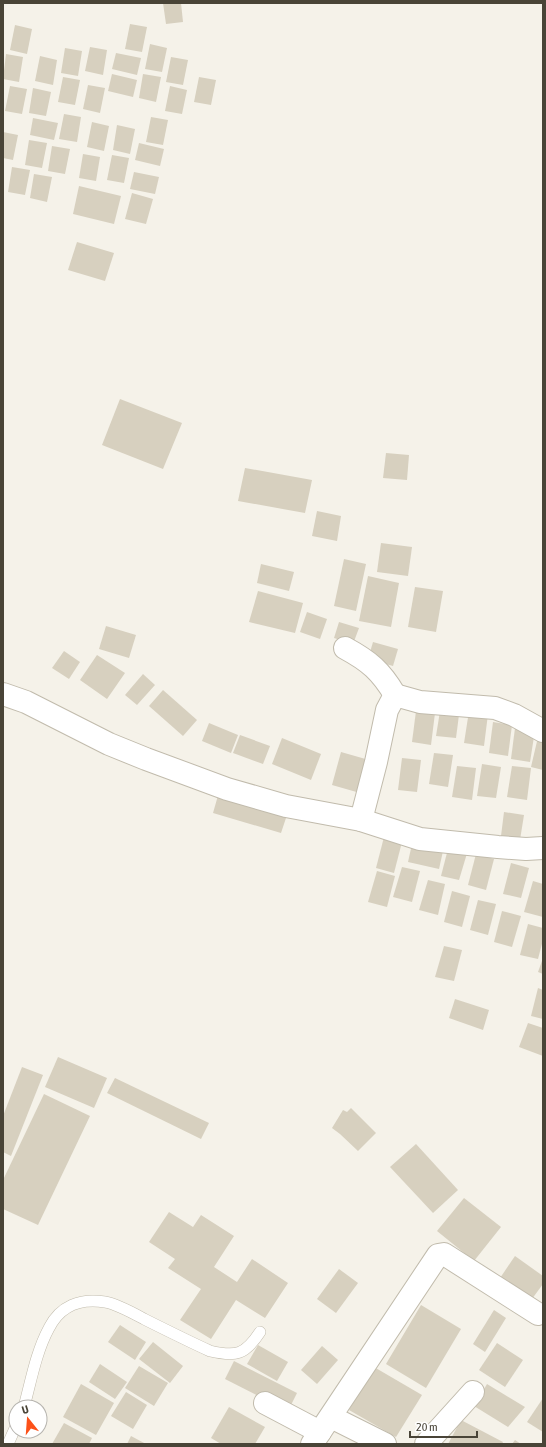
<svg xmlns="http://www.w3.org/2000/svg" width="546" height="1447" font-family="'Asap Condensed',sans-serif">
<rect width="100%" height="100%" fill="#f5f2e9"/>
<g fill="#d7d0bf">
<path d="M163,3H181L183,22L166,24Z"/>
<path d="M130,24L147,27L142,52L125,49Z"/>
<path d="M15,25L32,29L27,54L10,50Z"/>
<path d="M150,44L167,48L162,72L145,69Z"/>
<path d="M90,47L107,50L103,75L85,71Z"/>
<path d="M65,48L82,51L78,76L61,73Z"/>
<path d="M116,53L141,58L137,75L112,69Z"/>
<path d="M6,54L23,57L19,82L3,79Z"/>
<path d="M40,56L57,60L53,85L35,81Z"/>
<path d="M171,57L188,60L183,85L166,82Z"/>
<path d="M112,74L137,80L133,97L108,91Z"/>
<path d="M143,74L161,77L156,102L139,98Z"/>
<path d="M63,77L80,80L75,105L58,102Z"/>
<path d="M199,77L216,80L211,105L194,102Z"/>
<path d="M88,85L105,88L100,113L83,109Z"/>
<path d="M10,86L27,89L22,114L5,111Z"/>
<path d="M170,86L187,90L182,114L165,111Z"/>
<path d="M33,88L51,92L46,116L29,113Z"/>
<path d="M64,114L81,117L77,142L59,139Z"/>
<path d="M151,117L168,120L163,145L146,142Z"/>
<path d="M33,118L58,123L54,140L30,135Z"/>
<path d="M92,122L109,126L104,151L87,147Z"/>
<path d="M117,125L135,129L130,154L113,150Z"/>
<path d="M3,132L18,135L13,160L3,158Z"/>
<path d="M29,140L47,143L42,168L25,165Z"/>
<path d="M139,143L164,149L160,166L135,160Z"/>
<path d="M52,146L70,149L65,174L48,171Z"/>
<path d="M83,154L100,157L96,181L79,178Z"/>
<path d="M112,155L129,158L124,183L107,180Z"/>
<path d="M12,167L30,170L25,195L8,192Z"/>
<path d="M134,172L159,177L155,194L130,189Z"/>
<path d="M34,174L52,177L47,202L30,198Z"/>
<path d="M79,186L121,196L114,224L73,214Z"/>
<path d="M132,193L153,199L146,224L125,219Z"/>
<path d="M77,242L114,253L105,281L68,270Z"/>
<path d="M120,399L182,423L163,469L102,445Z"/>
<path d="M386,453L409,455L407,480L383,478Z"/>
<path d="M245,468L312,480L305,513L238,501Z"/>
<path d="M317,511L341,516L337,541L312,536Z"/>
<path d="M381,543L412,547L408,576L377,572Z"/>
<path d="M344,559L366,564L356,611L334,606Z"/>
<path d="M261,564L294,572L289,591L257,583Z"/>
<path d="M368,576L399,583L391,627L359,621Z"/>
<path d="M415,587L443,591L436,632L408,627Z"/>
<path d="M258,591L303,603L295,633L249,622Z"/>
<path d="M307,612L327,619L320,639L300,632Z"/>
<path d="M339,622L359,628L353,644L334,638Z"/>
<path d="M106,626L136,635L129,658L99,649Z"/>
<path d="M373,642L398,649L393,666L368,659Z"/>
<path d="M64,651L80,662L69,679L52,668Z"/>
<path d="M97,655L125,673L107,699L80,680Z"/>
<path d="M143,674L155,685L137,705L125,695Z"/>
<path d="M163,690L197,720L183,736L149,706Z"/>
<path d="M441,705L460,707L456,738L436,736Z"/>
<path d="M416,711L435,713L431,745L412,742Z"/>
<path d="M469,711L488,714L484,746L464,743Z"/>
<path d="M493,722L512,725L508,756L489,753Z"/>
<path d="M209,723L238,735L231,753L202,741Z"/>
<path d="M515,728L535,730L530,762L511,759Z"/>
<path d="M240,735L270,746L263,764L233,753Z"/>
<path d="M538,737L543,738V770L531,767Z"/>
<path d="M282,738L321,754L311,780L272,764Z"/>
<path d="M341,752L369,760L360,793L332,785Z"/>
<path d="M434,753L453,755L448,787L429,784Z"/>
<path d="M402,758L421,760L417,792L398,790Z"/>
<path d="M482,764L501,767L496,798L477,796Z"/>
<path d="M457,766L476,768L472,800L452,797Z"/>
<path d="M512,766L531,768L527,800L507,797Z"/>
<path d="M219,792L288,812L281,833L213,813Z"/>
<path d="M504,812L524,815L519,846L500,844Z"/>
<path d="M384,837L402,842L394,873L376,868Z"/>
<path d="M412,844L443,851L439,869L408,862Z"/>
<path d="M449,845L468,850L459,880L441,876Z"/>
<path d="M476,854L494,859L486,890L468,885Z"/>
<path d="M511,863L529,868L521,898L503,894Z"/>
<path d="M402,867L420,871L412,902L393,897Z"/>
<path d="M377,871L395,876L387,907L368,902Z"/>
<path d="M428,880L445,884L438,915L419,910Z"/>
<path d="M533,881L543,884V917L524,912Z"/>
<path d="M452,891L470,896L462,927L444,922Z"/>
<path d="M478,900L496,904L488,935L470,930Z"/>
<path d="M502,911L521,916L512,947L494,942Z"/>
<path d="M528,924L543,928V940L538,959L520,955Z"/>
<path d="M444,946L462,950L454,981L435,977Z"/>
<path d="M543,958V974L538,972Z"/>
<path d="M538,988L543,990V1019L531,1016Z"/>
<path d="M455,999L489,1010L483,1030L449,1018Z"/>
<path d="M528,1023L543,1028V1056L519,1047Z"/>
<path d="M58,1057L107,1078L94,1108L45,1087Z"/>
<path d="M22,1067L43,1075L11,1156L3,1152V1116Z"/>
<path d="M115,1078L209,1123L201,1139L107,1093Z"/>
<path d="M44,1094L90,1116L38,1225L3,1209V1180Z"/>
<path d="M351,1108L376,1133L358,1151L340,1134L332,1128L343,1110L347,1112Z"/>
<path d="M416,1144L458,1190L433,1213L390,1167Z"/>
<path d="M464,1198L501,1227L474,1261L437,1231Z"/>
<path d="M169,1212L193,1227L201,1215L234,1236L214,1267L237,1282L252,1259L288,1283L265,1318L236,1300L211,1339L180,1320L201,1289L168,1268L175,1259L149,1242Z"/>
<path d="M515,1256L543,1276V1284L529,1303L498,1281Z"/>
<path d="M339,1269L358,1283L336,1313L317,1299Z"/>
<path d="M421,1305L461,1329L426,1388L386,1364Z"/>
<path d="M494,1310L506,1318L485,1352L473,1344Z"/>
<path d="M120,1325L146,1342L135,1360L108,1342Z"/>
<path d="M153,1342L183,1366L170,1383L139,1359Z"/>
<path d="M497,1343L523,1360L505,1387L479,1370Z"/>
<path d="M258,1345L288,1362L277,1381L247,1364Z"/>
<path d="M322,1346L338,1360L317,1384L301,1370Z"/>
<path d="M234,1361L297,1393L288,1411L225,1379Z"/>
<path d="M100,1364L127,1382L115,1399L89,1382Z"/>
<path d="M139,1366L168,1383L154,1406L125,1388Z"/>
<path d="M374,1367L422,1395L396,1437L349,1410Z"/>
<path d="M81,1384L114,1403L96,1435L63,1417Z"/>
<path d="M487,1384L525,1407L508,1427L474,1406Z"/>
<path d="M126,1392L147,1405L133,1429L111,1416Z"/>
<path d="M543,1398V1432L527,1422Z"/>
<path d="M229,1407L265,1427L255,1444H221L211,1438Z"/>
<path d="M461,1420L503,1442L502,1444H448Z"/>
<path d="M64,1423L92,1438L89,1444H52Z"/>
<path d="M131,1436L146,1444H127Z"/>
<path d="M515,1440L521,1444H512Z"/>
</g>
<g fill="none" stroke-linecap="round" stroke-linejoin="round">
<defs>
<g id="lane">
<path d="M24,1407C31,1381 36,1352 49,1328C60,1306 80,1298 105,1302C117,1304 133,1313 144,1319C166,1330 188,1341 210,1351C236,1357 245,1355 260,1332"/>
<path d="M8,1444L16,1426"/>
</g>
<g id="street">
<path d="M345,648C369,661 381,671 395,695"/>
<path d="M3,694L26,702L109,744L146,759L227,789L286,806L361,820L420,839L498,847L526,849L543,848"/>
<path d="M361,820L376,762L387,710L395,695L420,702L495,708L514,715L543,731"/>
<path d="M265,1403L320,1432"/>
<path d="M331,1417L385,1444"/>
<path d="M312,1444L438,1255L444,1254L538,1314"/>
<path d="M426,1444L473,1392"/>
</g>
</defs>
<use href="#lane" stroke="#c1bbac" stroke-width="12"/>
<use href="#street" stroke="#c1bbac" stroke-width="24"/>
<use href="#lane" stroke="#fff" stroke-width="11"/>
<use href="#street" stroke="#fff" stroke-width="22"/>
</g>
<rect width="546" height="1447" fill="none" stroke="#494437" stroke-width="8"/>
<g transform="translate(28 1419) rotate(343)"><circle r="19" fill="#ffffff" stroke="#b6b4af"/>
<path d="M0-3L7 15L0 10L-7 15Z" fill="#fc5119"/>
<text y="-6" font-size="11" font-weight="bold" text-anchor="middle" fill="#494437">U</text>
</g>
<path d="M410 1431v6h67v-6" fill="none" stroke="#494437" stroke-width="2"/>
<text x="416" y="1431" font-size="12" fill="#494437" stroke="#ffffff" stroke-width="3" paint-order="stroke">20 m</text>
</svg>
